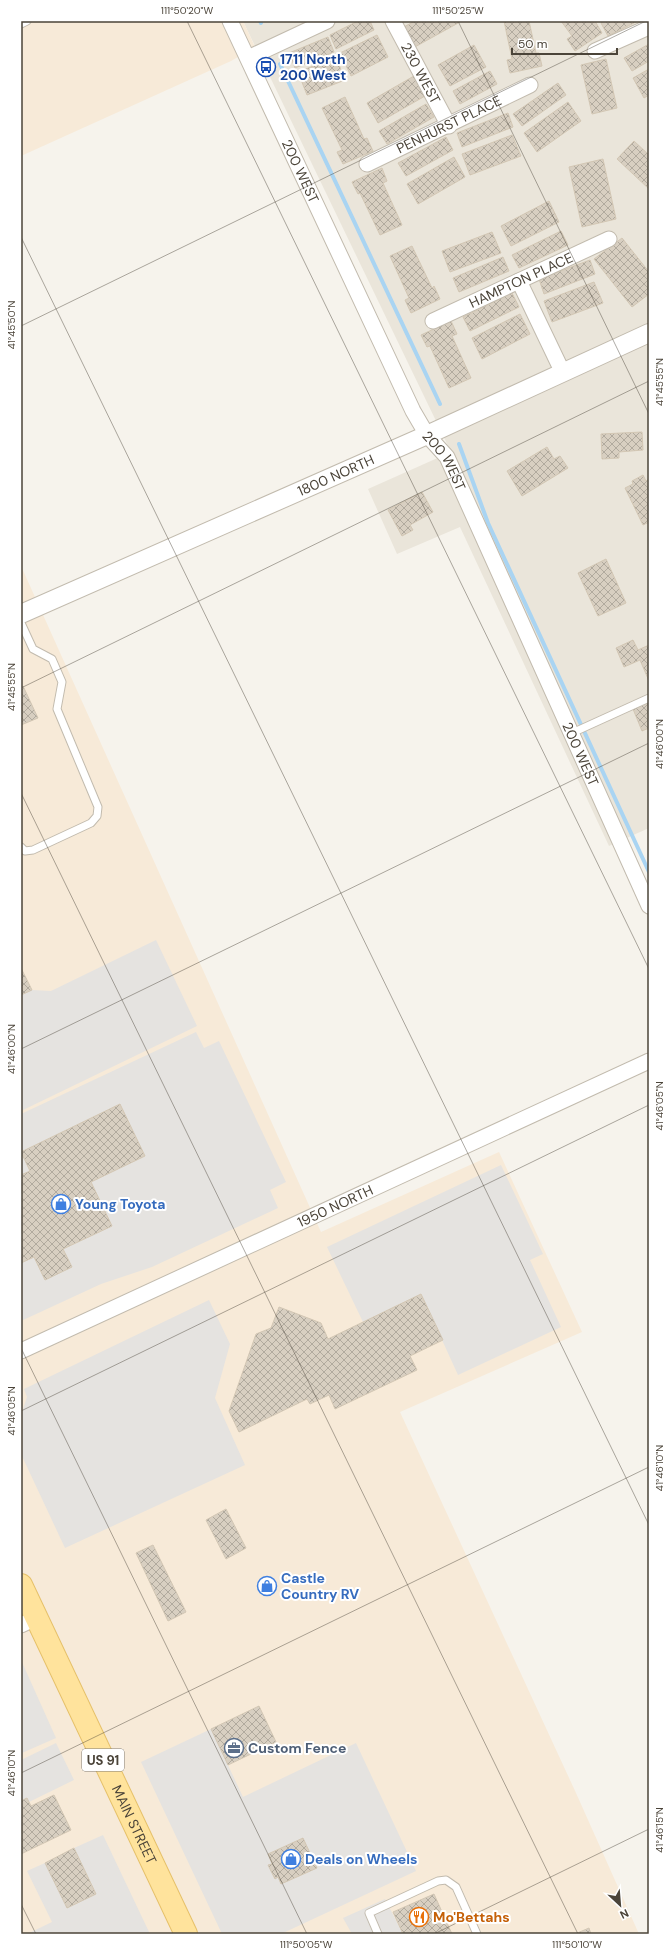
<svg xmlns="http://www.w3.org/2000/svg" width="670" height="1955" font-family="'DM Sans',sans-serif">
<defs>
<pattern id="building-cross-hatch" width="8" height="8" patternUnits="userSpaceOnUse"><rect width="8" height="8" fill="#d8cfc1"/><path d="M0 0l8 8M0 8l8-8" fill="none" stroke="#b1aa9e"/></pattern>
</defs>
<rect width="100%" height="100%" fill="#f6f3ec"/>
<path fill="#eae5da" d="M243,21H649V828L609,846L460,527L397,554L368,489L451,452Z"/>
<g fill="#f7ead8">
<path d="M21,21H243L255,47L231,61L21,156Z"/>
<path d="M21,566L321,1232L499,1152L582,1332L400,1412L576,1793L639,1934H21Z"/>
</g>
<g fill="#e5e3e0" fill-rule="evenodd">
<path d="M156,940L197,1026L21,1111V995L32,990L51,991Z"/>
<path d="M196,1032L204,1048L219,1041L286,1182L270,1190L278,1208L152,1267L101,1284L21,1321V1263L34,1257L45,1280L72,1267L63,1249L112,1226L91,1182L145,1156L120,1104L21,1152L30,1171L21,1175V1114Z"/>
<path d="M501,1165L543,1254L530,1260L561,1327L458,1375L421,1294L363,1322L327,1247Z"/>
<path d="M209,1300L230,1344L215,1398L245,1465L65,1548L21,1454V1415L27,1397L24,1389Z"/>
<path d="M21,1660L56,1738L22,1753L21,1751Z"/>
<path d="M211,1729L243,1797L356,1743L416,1871L281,1934H222L141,1762ZM303,1838L317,1868L281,1884L278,1877L274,1878L269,1865L272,1864L268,1854Z"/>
<path d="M56,1743L74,1780L29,1802L27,1798L21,1801V1760Z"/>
<path d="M103,1835L150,1934H27L52,1922L27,1871L45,1863L67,1907L96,1894L74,1848Z"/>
<path d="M385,1899L403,1934H352L343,1918Z"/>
</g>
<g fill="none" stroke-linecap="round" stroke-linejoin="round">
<g stroke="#a9d4f2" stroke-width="4">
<path d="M260,21L261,23"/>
<path d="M280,64L440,404"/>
<path d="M459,444L488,523L649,872"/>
</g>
</g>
<g fill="url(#building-cross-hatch)" stroke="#d3c7b4">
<path d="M358,21H370L374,30L336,49L330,35Z"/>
<path d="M415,21H460V22L413,48L402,28Z"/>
<path d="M504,21H529L536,53H539L542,66L510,73L507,60L512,59Z"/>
<path d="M561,21H591L592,23L595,21L602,33L575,51L567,39L572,36Z"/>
<path d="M604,21H638L608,36L601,23Z"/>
<path d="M377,35L388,57L351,76L340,53Z"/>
<path d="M328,37L334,52L295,68L289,53Z"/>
<path d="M649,44V61L632,71L624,58Z"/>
<path d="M474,45L486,67L450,86L438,65Z"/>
<path d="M336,57L345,80L307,95L298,72Z"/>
<path d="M606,59L617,108L592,114L581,65Z"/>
<path d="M649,69V95L644,98L633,78Z"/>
<path d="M490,71L497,84L460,104L453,91Z"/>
<path d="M414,76L425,96L378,123L367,103Z"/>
<path d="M558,83L566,95L522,126L513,114Z"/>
<path d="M345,97L364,139L367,138L373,151L343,164L337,152L342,150L322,108Z"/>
<path d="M568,102L581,121L537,152L524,133Z"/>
<path d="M426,104L434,117L387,144L379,131Z"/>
<path d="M508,113L513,127L462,147L457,133Z"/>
<path d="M512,135L521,156L470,175L462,154Z"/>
<path d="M446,137L453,150L406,176L398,163Z"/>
<path d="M634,141L649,155V189L617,159Z"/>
<path d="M454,157L465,177L418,204L407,184Z"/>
<path d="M603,159L616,219L582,227L569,167Z"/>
<path d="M382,168L387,181L383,183L402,225L380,235L360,193L358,194L352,182Z"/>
<path d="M549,201L559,222L511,246L501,226Z"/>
<path d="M561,231L568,245L519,268L512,255Z"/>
<path d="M492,232L501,253L450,272L442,251Z"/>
<path d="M622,238L649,272V294L632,307L594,259Z"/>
<path d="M412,246L432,288L434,286L440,299L411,313L405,300L409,298L390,256Z"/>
<path d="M503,257L509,271L459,292L453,278Z"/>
<path d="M590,260L595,274L544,294L539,279Z"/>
<path d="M594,282L603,303L552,322L544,301Z"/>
<path d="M512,293L519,307L470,331L463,317Z"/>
<path d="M520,314L530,334L482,359L472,338Z"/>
<path d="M451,321L457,334L452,336L471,378L449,388L430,346L427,347L421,335Z"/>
<path d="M642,432L643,450L619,452V458L602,459L601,434Z"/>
<path d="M547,447L554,459L560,456L568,468L522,496L507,471Z"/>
<path d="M643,475L646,481L649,479V522L643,525L625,488L633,484L632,481Z"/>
<path d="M422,492L433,512L410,525L413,530L402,536L388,510Z"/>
<path d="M606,559L626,603L598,616L578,573Z"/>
<path d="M633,640L638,650L649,645V681L640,660L624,667L616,648Z"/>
<path d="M23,686L38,718L21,725V687Z"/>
<path d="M649,702V728L642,731L633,709Z"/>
<path d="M21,968L32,990L21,995Z"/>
<path d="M120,1104L145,1156L91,1182L112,1226L63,1249L72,1267L45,1280L34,1257L21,1263V1175L30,1171L21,1152Z"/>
<path d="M421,1294L443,1340L410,1356L417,1370L335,1409L329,1395L310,1404L307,1399L239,1432L229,1411L256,1334L271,1328L279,1307L321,1323L328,1339Z"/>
<path d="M226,1509L246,1548L226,1559L206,1520Z"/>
<path d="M153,1545L186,1612L168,1621L136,1553Z"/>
<path d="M259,1706L276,1742L228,1765L211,1729Z"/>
<path d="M54,1795L71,1830L21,1854V1801L27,1798L31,1806Z"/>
<path d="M303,1838L317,1868L281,1884L278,1877L275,1879L268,1865L272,1864L268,1854Z"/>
<path d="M74,1848L96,1894L67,1908L45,1863Z"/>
<path d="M434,1894L452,1934H403L393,1912Z"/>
<path d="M589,1928L591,1934H575Z"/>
</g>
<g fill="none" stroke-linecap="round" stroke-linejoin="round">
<defs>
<g id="service">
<path d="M21,24L27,21"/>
<path d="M21,623L33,649L52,659L62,682L57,709L98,807L97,816L91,823L33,850L25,851L21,847"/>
<path d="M572,733L649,698"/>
<path d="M378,1934L369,1913L438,1881L446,1880L456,1887L477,1934"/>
</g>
<g id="minor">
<path id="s1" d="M230,21L413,411L427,435L447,457L649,906"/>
<path id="s2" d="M393,21L449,126"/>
<path d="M595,51L649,27"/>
<path d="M248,58L327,21"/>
<path id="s3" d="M367,164L530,85"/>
<path d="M519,281L563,373"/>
<path id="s4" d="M433,321L609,239"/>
<path id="s5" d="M21,1351L649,1061"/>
<path d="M21,1625L36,1618"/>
</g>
<g id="tertiary">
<path id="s6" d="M21,614L427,435L649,333"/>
</g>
<g id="primary">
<path id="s7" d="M21,1585L186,1934"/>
</g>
</defs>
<use href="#service" stroke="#c2bbae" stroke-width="9"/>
<use href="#minor" stroke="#c2bbae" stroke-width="17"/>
<use href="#tertiary" stroke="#c2bbae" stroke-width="20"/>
<use href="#primary" stroke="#e6c16a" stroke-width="24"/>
<use href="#service" stroke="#fff" stroke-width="7"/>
<use href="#minor" stroke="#fff" stroke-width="15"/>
<use href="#tertiary" stroke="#fff" stroke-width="18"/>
<use href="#primary" stroke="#ffe39c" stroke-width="22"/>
</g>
<path fill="none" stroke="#4b4439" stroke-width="1" stroke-opacity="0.45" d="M187,21L649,969M458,21L649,414M21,237L649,1525M21,326L646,21M21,688L649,381M21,793L578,1934M21,1049L649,743M21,1348L307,1934M21,1411L649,1105M21,1773L649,1467M21,1904L36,1934M434,1934L649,1829"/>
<defs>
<symbol id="bus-ring" viewBox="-11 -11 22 22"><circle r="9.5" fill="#fff" stroke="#1a4fb4" stroke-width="1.5"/><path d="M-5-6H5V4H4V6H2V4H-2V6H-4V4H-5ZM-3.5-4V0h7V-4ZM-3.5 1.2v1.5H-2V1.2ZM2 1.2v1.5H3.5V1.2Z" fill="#1a4fb4"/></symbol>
<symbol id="shop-ring" viewBox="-11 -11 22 22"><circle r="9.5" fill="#fff" stroke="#3f7fe0" stroke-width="1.5"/><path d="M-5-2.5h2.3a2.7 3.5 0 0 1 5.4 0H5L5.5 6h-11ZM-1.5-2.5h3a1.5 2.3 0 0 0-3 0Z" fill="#3f7fe0"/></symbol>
<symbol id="office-ring" viewBox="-11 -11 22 22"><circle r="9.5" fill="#fff" stroke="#5c6f8a" stroke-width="1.5"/><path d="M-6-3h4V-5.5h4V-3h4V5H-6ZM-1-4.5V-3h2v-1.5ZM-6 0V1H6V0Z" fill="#5c6f8a"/></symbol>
<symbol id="restaurant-ring" viewBox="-11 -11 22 22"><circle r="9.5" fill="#fff" stroke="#e8710a" stroke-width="1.5"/><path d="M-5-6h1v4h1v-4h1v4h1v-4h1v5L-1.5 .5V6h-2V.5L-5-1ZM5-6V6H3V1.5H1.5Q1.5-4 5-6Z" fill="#e8710a"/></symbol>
</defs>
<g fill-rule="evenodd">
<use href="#bus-ring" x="255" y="56" width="22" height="22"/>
<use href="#shop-ring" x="50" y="1193" width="22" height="22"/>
<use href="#shop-ring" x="256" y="1575" width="22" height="22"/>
<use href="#office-ring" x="223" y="1737" width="22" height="22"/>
<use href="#shop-ring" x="280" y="1848" width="22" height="22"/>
<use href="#restaurant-ring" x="408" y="1906" width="22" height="22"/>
</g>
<g text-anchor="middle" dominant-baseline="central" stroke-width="4" stroke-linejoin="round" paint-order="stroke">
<rect fill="#fff" stroke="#817c74" stroke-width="1" x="82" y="1749" width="42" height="22" rx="3"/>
<g font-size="13" font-weight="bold" fill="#4b4439">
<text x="103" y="1760">US 91</text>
</g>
<g font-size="14" font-weight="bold" fill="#164399" stroke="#fff" text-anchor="start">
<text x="280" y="59">1711 North<tspan x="280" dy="16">200 West</tspan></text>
</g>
<g font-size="14" fill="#4b4439" stroke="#fff">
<text stroke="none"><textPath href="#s2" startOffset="59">230 WEST</textPath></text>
<text stroke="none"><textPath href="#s3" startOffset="91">PENHURST PLACE</textPath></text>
<text stroke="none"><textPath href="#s1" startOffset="166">200 WEST</textPath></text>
<text stroke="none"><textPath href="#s4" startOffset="97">HAMPTON PLACE</textPath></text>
<text stroke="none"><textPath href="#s1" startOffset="490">200 WEST</textPath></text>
<text stroke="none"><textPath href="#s6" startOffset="344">1800 NORTH</textPath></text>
<text stroke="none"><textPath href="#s1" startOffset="814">200 WEST</textPath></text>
<text stroke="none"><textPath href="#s5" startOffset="346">1950 NORTH</textPath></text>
<text stroke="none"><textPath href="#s7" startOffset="265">MAIN STREET</textPath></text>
</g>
<g font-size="14" font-weight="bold" fill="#366cbe" stroke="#fff" text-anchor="start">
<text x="75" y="1204">Young Toyota</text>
<text x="281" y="1578">Castle<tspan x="281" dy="16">Country RV</tspan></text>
<text x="305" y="1859">Deals on Wheels</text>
</g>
<g font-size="14" font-weight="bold" fill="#4e5e75" stroke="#fff" text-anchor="start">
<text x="248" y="1748">Custom Fence</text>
</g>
<g font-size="14" font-weight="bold" fill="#c56008" stroke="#fff" text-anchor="start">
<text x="433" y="1917">Mo'Bettahs</text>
</g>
</g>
<rect width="670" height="1955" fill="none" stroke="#ffffff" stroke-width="44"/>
<g transform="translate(620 1905) rotate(154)" stroke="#ffffff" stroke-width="3" paint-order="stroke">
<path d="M0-3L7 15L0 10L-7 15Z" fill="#4b4439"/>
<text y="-6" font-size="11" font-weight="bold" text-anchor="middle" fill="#4b4439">N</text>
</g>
<path d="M512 48v6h105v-6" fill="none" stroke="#4b4439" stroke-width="2"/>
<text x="518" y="48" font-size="12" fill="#4b4439" stroke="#ffffff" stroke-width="3" paint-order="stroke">50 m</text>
<rect x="22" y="22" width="626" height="1911" fill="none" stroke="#4b4439" stroke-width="1.5"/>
<g font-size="10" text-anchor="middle" fill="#4b4439">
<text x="187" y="14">111°50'20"W</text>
<text x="458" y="14">111°50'25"W</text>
<text transform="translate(11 325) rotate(-90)" y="4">41°45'50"N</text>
<text transform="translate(659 382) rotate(-90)" y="4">41°45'55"N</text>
<text transform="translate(11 687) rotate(-90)" y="4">41°45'55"N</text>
<text transform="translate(659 744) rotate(-90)" y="4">41°46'00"N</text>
<text transform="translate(11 1049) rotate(-90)" y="4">41°46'00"N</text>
<text transform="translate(659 1106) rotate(-90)" y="4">41°46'05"N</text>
<text transform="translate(11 1411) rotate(-90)" y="4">41°46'05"N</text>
<text transform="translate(659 1468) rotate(-90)" y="4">41°46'10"N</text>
<text transform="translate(11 1773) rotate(-90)" y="4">41°46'10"N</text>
<text transform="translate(659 1830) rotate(-90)" y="4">41°46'15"N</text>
<text x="306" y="1948">111°50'05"W</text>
<text x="577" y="1948">111°50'10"W</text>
</g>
</svg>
